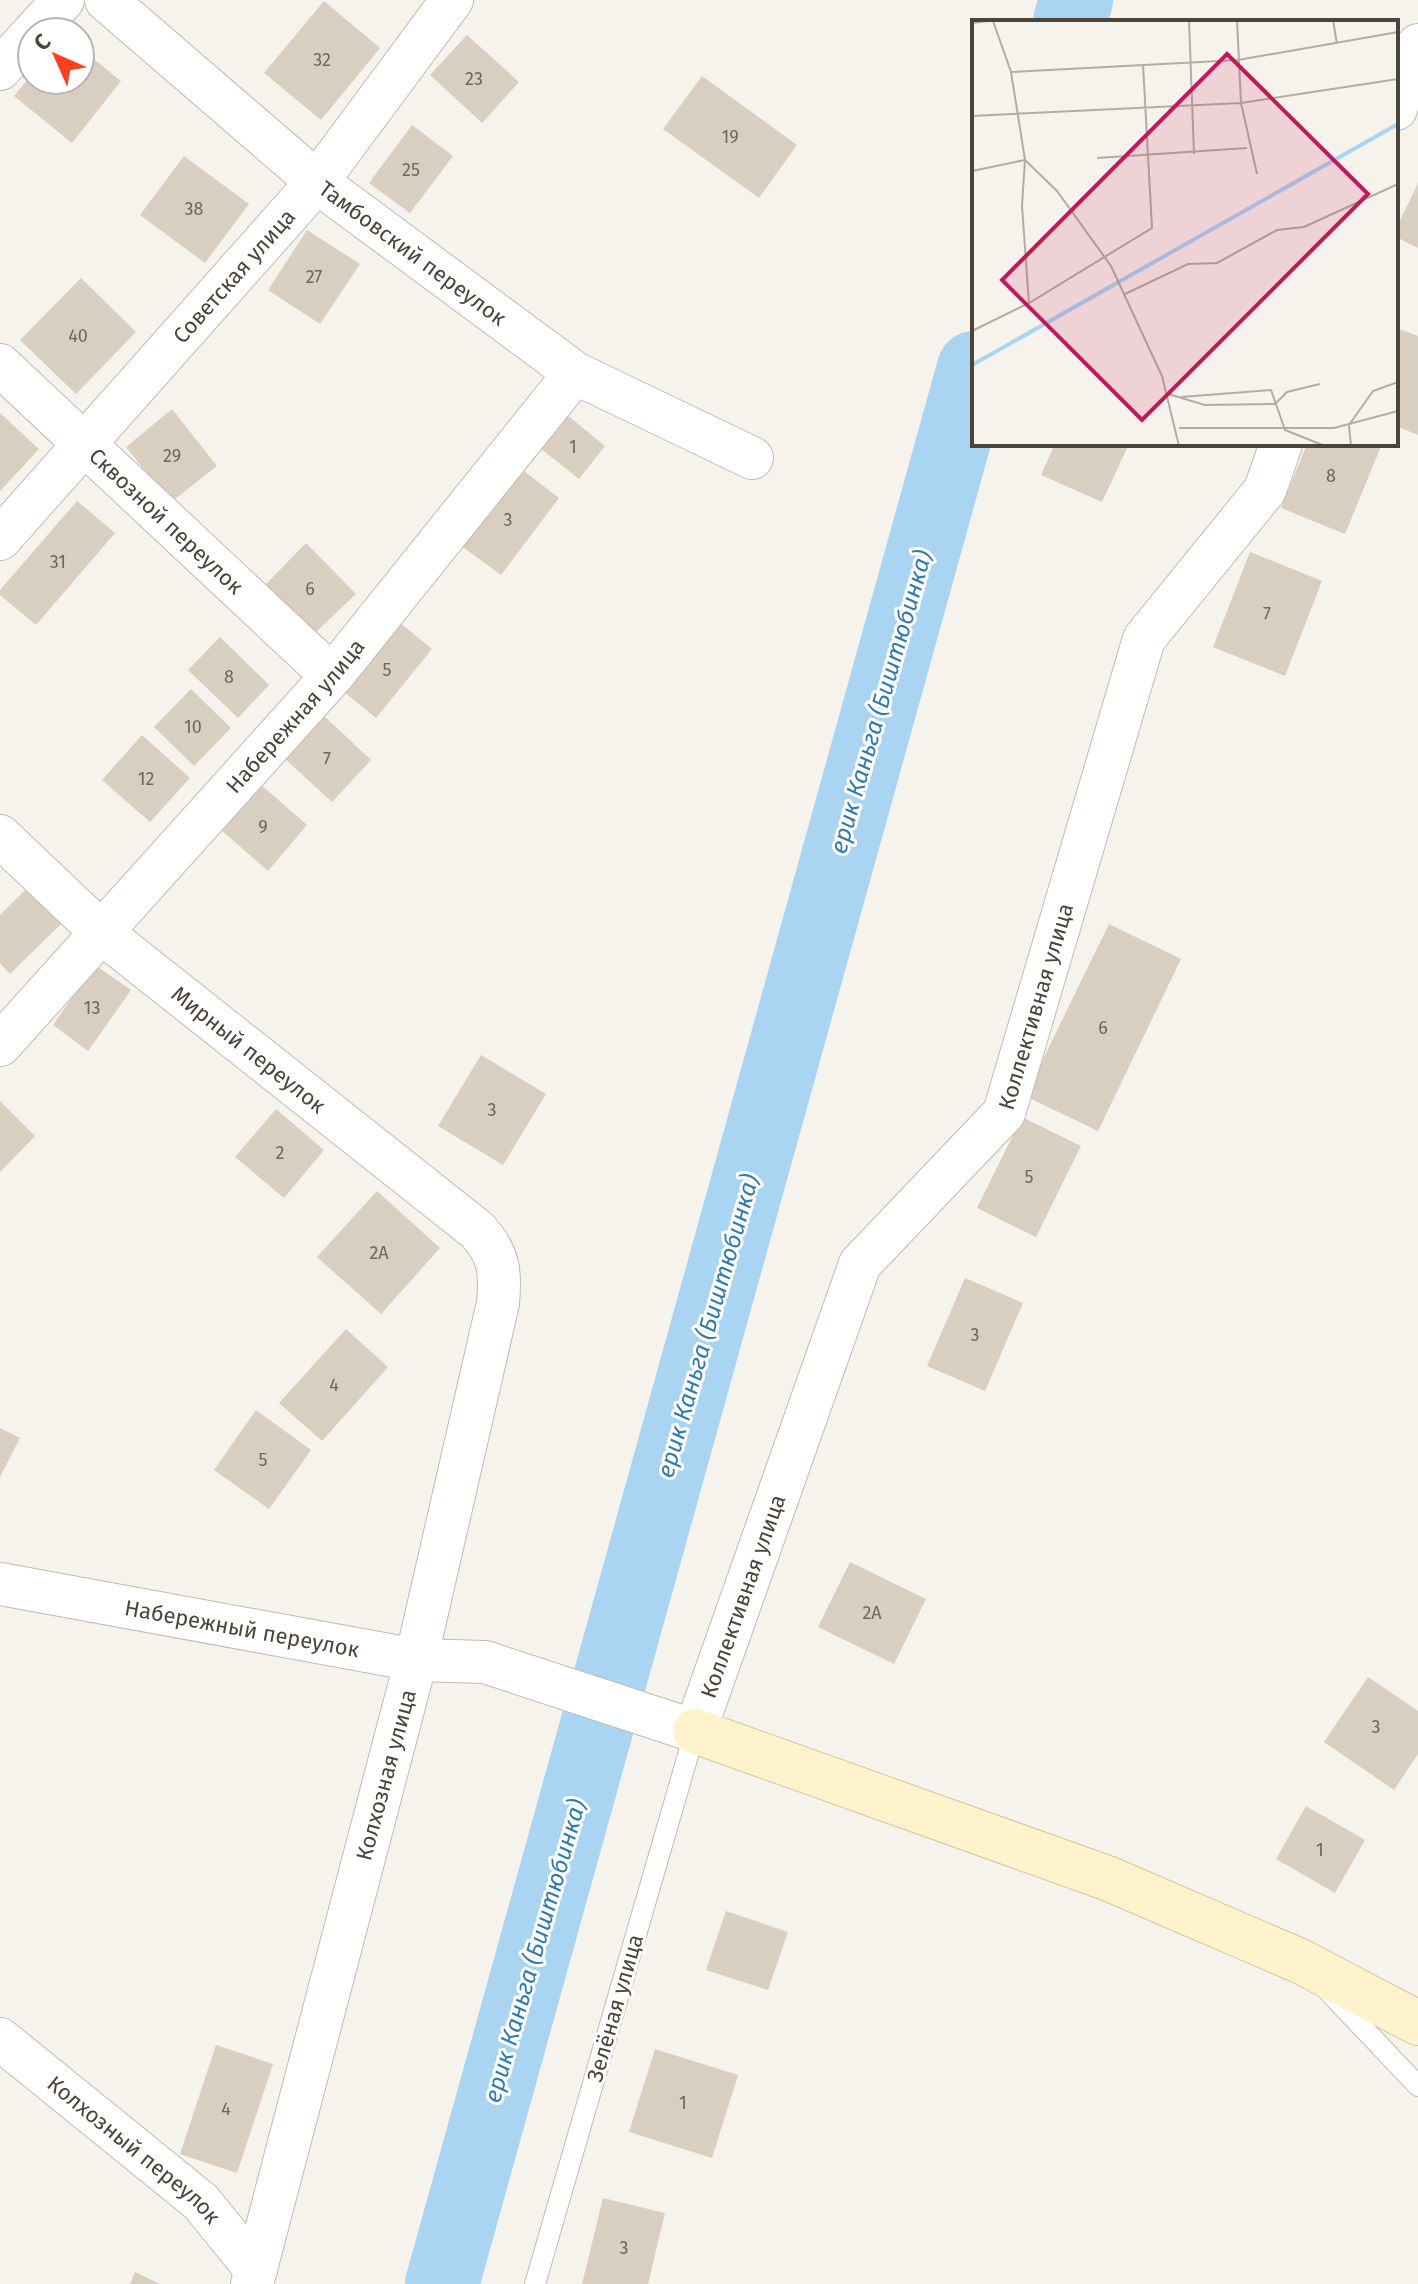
<svg xmlns="http://www.w3.org/2000/svg" width="1418" height="2284" font-family="'Fira Sans',sans-serif">
<rect width="100%" height="100%" fill="#f6f3ec"/>
<g fill="none" stroke-linecap="round" stroke-linejoin="round">
<g stroke="#a9d4f2" stroke-width="74">
<path d="M1070,22L1076,0"/>
<path d="M442,2284L974,368"/>
</g>
</g>
<g fill="#d8cfc1">
<path d="M324,1L380,48L321,120L264,73Z"/>
<path d="M467,35L519,82L482,123L430,75Z"/>
<path d="M80,48L121,81L72,143L14,96L32,74V80H80Z"/>
<path d="M702,76L797,145L759,198L663,129Z"/>
<path d="M412,125L453,156L410,213L369,183Z"/>
<path d="M184,156L249,204L205,263L140,215Z"/>
<path d="M1418,183V248L1396,237V229Z"/>
<path d="M307,230L360,264L320,324L268,290Z"/>
<path d="M81,278L136,332L76,394L20,340Z"/>
<path d="M1397,328L1418,336V435L1396,426Z"/>
<path d="M172,409L217,466L170,503L126,447Z"/>
<path d="M0,413L39,449L0,491Z"/>
<path d="M567,415L605,446L579,479L540,448Z"/>
<path d="M1055,444H1129L1102,502L1041,475Z"/>
<path d="M1307,444H1382L1345,534L1281,508Z"/>
<path d="M515,464L559,498L501,575L456,542Z"/>
<path d="M77,501L115,533L36,625L0,595V590Z"/>
<path d="M306,543L356,594L314,634L265,585Z"/>
<path d="M1250,552L1322,581L1285,676L1213,647Z"/>
<path d="M399,622L432,649L376,718L343,691Z"/>
<path d="M220,637L269,685L238,718L188,670Z"/>
<path d="M191,689L231,728L194,766L154,727Z"/>
<path d="M322,714L371,760L332,802L283,757Z"/>
<path d="M142,735L190,778L150,822L102,780Z"/>
<path d="M259,783L307,825L268,871L219,828Z"/>
<path d="M27,888L62,923L10,974L0,963V915Z"/>
<path d="M1109,924L1181,959L1098,1131L1025,1096Z"/>
<path d="M95,965L131,990L88,1051L53,1025Z"/>
<path d="M481,1055L546,1094L503,1165L438,1126Z"/>
<path d="M0,1101L35,1136L0,1172Z"/>
<path d="M276,1109L324,1150L284,1198L235,1157Z"/>
<path d="M1022,1117L1081,1146L1036,1237L977,1208Z"/>
<path d="M377,1191L440,1248L381,1314L317,1257Z"/>
<path d="M965,1278L1023,1303L985,1391L927,1366Z"/>
<path d="M346,1329L388,1367L322,1441L279,1403Z"/>
<path d="M256,1410L311,1450L269,1509L214,1470Z"/>
<path d="M0,1428L20,1438L0,1477Z"/>
<path d="M850,1562L926,1599L894,1664L818,1627Z"/>
<path d="M1368,1677L1418,1711V1754L1394,1790L1324,1742Z"/>
<path d="M1306,1806L1365,1840L1335,1893L1276,1859Z"/>
<path d="M726,1911L788,1932L768,1990L706,1970Z"/>
<path d="M216,2045L273,2064L237,2173L180,2154Z"/>
<path d="M655,2049L738,2075L712,2158L629,2132Z"/>
<path d="M603,2198L665,2213L648,2284H582Z"/>
<path d="M135,2272L160,2284H130Z"/>
</g>
<g fill="none" stroke-linecap="round" stroke-linejoin="round">
<defs>
<g id="lane">
<path d="M1327,1990L1418,2086"/>
<path d="M535,2284L695,1731"/>
</g>
<g id="street">
<path id="s1" d="M106,0L317,182L575,373L752,458"/>
<path d="M34,32L63,0"/>
<path d="M0,69L32,34"/>
<path d="M1396,109L1418,45"/>
<path id="s2" d="M0,365L332,676"/>
<path id="s3" d="M0,539L317,182L452,0"/>
<path id="s4" d="M0,836L102,933L477,1230C499,1254 501,1271 498,1303L416,1660L252,2284"/>
<path id="s5" d="M0,1045L332,676L575,373"/>
<path id="s6" d="M0,1584L416,1660L485,1662L695,1731L860,1264L1004,1113L1144,639L1265,490L1281,444"/>
<path id="s7" d="M0,2039L201,2202L256,2270"/>
</g>
<path id="secondary" d="M695,1731L1107,1878L1300,1961L1418,2023"/>
</defs>
<use href="#lane" stroke="#c2bbae" stroke-width="22"/>
<use href="#street" stroke="#c2bbae" stroke-width="44"/>
<use href="#secondary" stroke="#d6c79b" stroke-width="46"/>
<use href="#lane" stroke="#fff" stroke-width="20"/>
<use href="#street" stroke="#fff" stroke-width="42"/>
<use href="#secondary" stroke="#fff3cd" stroke-width="44"/>
</g>
<g text-anchor="middle" dominant-baseline="central" stroke-width="6" stroke-linejoin="round" paint-order="stroke">
<g font-size="18" fill="#6e675b">
<text x="322" y="60">32</text>
<text x="474" y="79">23</text>
<text x="730" y="137">19</text>
<text x="411" y="170">25</text>
<text x="194" y="209">38</text>
<text x="314" y="277">27</text>
<text x="78" y="336">40</text>
<text x="573" y="447">1</text>
<text x="172" y="456">29</text>
<text x="1331" y="476">8</text>
<text x="508" y="520">3</text>
<text x="58" y="562">31</text>
<text x="310" y="589">6</text>
<text x="1267" y="614">7</text>
<text x="387" y="670">5</text>
<text x="229" y="677">8</text>
<text x="193" y="727">10</text>
<text x="327" y="759">7</text>
<text x="146" y="779">12</text>
<text x="263" y="827">9</text>
<text x="92" y="1008">13</text>
<text x="1103" y="1028">6</text>
<text x="492" y="1110">3</text>
<text x="280" y="1153">2</text>
<text x="1029" y="1177">5</text>
<text x="379" y="1253">2А</text>
<text x="975" y="1335">3</text>
<text x="334" y="1385">4</text>
<text x="263" y="1460">5</text>
<text x="872" y="1613">2А</text>
<text x="1376" y="1727">3</text>
<text x="1320" y="1850">1</text>
<text x="683" y="2103">1</text>
<text x="226" y="2109">4</text>
<text x="624" y="2248">3</text>
</g>
<g font-size="22" fill="#4b4439" stroke="#fff">
<text stroke="none"><textPath href="#s1" startOffset="398">Тамбовский переулок</textPath></text>
<text stroke="none"><textPath href="#s3" startOffset="352">Советская улица</textPath></text>
<text stroke="none"><textPath href="#s2" startOffset="228">Сквозной переулок</textPath></text>
<text stroke="none"><textPath href="#s5" startOffset="442">Набережная улица</textPath></text>
<text stroke="none"><textPath href="#s6" startOffset="1528">Коллективная улица</textPath></text>
<text stroke="none"><textPath href="#s4" startOffset="328">Мирный переулок</textPath></text>
<text stroke="none"><textPath href="#s6" startOffset="856">Коллективная улица</textPath></text>
<text stroke="none"><textPath href="#s6" startOffset="246">Набережный переулок</textPath></text>
<text transform="translate(386 1775) rotate(-75)">Колхозная улица</text>
<text transform="translate(615 2008) rotate(-74)">Зелёная улица</text>
<text stroke="none"><textPath href="#s7" startOffset="174">Колхозный переулок</textPath></text>
</g>
<g font-size="24" font-style="italic" fill="#2e7ab2" stroke="#fff">
<text transform="translate(881 702) rotate(-74)">ерик Каньга (Биштюбинка)</text>
<text transform="translate(708 1326) rotate(-74)">ерик Каньга (Биштюбинка)</text>
<text transform="translate(535 1951) rotate(-74)">ерик Каньга (Биштюбинка)</text>
</g>
</g>
<g transform="translate(972 20)">
<rect width="426" height="426" fill="#f6f3ec"/>
<path fill="none" stroke="#a9d4f2" stroke-width="4" d="M0,345L426,104"/>
<path fill="none" stroke="#b2ada4" stroke-width="2" d="M217,0L222,134M265,0L269,83L285,154M361,0L365,24M21,1L39,52L53,140L85,171L139,246L190,356L207,426M0,3L24,0M39,52L266,40L426,12M0,96L269,83L426,59M125,138L275,128M53,140L50,186L57,283M0,151L53,140M153,274L216,244L245,243L305,210L332,207L426,164M0,311L57,283L180,208L171,44M196,374L233,385L303,384L315,372L348,364M209,377L299,370L313,410L353,426M207,408H362L426,391M379,426L377,405L401,371L426,362"/>
<path fill="#c2185b" fill-opacity="0.15" stroke="#c2185b" stroke-width="4" d="M255,34L396,174L170,400L30,260Z"/>
<rect width="426" height="426" fill="none" stroke="#4b4439" stroke-width="4"/>
</g>
<g transform="translate(56 56) rotate(315)"><circle r="38" fill="#ffffff" stroke="#b7b4b0" stroke-width="2"/>
<path d="M0-6L14 30L0 20L-14 30Z" fill="#fc3f1d"/>
<text y="-12" font-size="22" font-weight="bold" text-anchor="middle" fill="#4b4439">С</text>
</g>
</svg>
